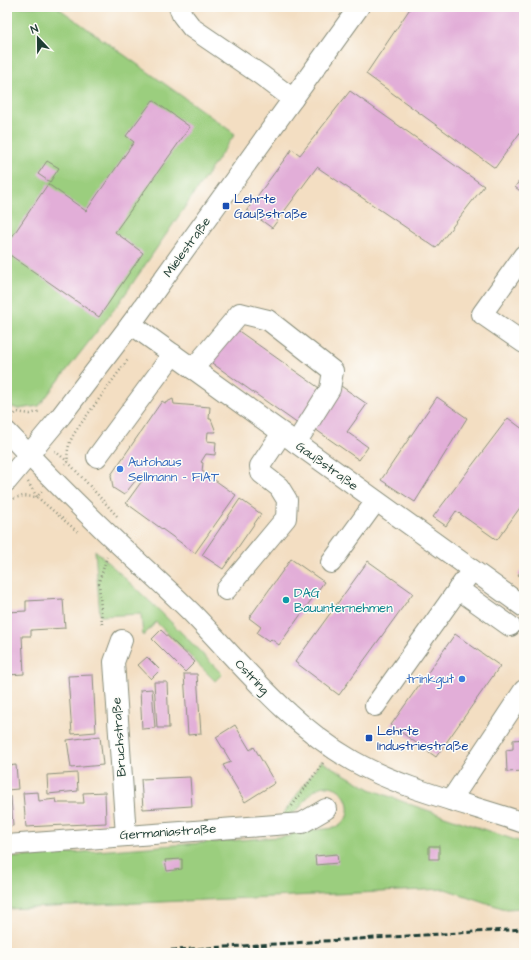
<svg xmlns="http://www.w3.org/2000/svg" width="531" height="960" font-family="'Architects Daughter',sans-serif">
<rect width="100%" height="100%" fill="#fdfcf7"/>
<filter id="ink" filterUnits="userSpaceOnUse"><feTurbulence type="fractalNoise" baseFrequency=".025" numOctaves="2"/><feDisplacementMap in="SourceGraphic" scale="8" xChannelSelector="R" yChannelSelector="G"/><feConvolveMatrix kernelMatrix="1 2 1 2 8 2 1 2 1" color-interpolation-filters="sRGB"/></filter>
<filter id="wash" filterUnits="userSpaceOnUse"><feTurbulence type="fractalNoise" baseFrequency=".012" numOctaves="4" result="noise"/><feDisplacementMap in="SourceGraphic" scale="16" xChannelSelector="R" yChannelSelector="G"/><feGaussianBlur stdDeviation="0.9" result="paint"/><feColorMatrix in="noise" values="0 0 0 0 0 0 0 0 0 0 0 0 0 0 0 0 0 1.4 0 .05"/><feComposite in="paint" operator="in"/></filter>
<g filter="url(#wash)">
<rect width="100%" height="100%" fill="#f3dec2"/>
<g fill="#9bce7e" stroke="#5d8659">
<path d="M7,7H57L235,134L119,303L39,406L18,409L7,405Z"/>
<path d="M95,550L163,614L222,674L215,681L156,622L143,636L141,614L100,616Z"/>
<path d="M321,761L370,789L409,804L524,843V908L505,909L445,889L7,909V858L291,836V831C300,830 331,830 337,827C358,817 347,784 325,786C305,788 305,815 281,817Z"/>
</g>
<g id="blocks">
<g fill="#e2aed8">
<path d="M411,7H524V127L495,168L366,74Z"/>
<path d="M350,91L484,186L436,248L317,167L272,228L247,210L292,149L300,155Z"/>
<path d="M153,100L190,127L115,232L143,253L99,317L7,253V244L48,184L86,211L134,142L126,136Z"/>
<path d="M47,161L59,168L50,182L38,174Z"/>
<path d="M524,174V194L515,187Z"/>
<path d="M233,327L322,390L298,424L209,361Z"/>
<path d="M341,386L367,404L347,432L368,447L359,460L312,427Z"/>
<path d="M437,397L467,418L415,502L381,480Z"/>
<path d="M173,399L174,404L210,407L209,419H211L216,432H208L207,441L216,442L215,455L206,454L201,462L203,463L202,471L236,495L195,553L126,503L144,478L140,475L124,495L113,488L111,475L162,401L165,403Z"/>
<path d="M508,418L524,430V502L497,540L456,511L446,526L433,517Z"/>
<path d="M240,499L261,514L223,569L202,555Z"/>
<path d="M291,559L324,582L279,645L271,639L269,641L257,633L261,627L249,618Z"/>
<path d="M368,561L413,593L339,695L295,662Z"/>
<path d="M524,566V578L518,575Z"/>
<path d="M63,599L65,628L31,630V636H22L24,674L7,675V612L26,611V601Z"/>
<path d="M161,630L195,662L185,672L152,639Z"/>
<path d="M455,634L500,666L436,757L391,725Z"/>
<path d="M147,657L160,670L151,679L138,665Z"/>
<path d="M184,674H197L201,734L188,735Z"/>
<path d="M93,675L96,732L72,734L68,676Z"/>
<path d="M154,682H167L169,728H157Z"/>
<path d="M152,689L155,728L142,729L140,690Z"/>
<path d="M235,725L250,750L254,747L275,783L245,802L223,765L231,762L216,737Z"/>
<path d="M100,736L103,765L71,768L67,740Z"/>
<path d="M524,739V771L507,772L506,750L513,749V740Z"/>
<path d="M16,765L18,789L7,790V766Z"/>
<path d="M77,773L78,791L48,794L47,775Z"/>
<path d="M190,777L192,806L143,809L141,779Z"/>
<path d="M38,792L39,801L56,799L57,803H84L83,793L105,792L106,823L26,827L23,793Z"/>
<path d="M7,797H11L13,826L7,827Z"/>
<rect x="429" y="846" width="10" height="13"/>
<path d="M337,854L338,863L316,865L315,856Z"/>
<path d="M182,859V869L167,871L165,860Z"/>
</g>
</g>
</g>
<g filter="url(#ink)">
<use href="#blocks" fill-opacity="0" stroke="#898e7b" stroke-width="1"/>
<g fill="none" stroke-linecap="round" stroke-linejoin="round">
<defs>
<g id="minor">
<path d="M179,7L182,15L192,28L261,75L293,99"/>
<path d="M524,255L482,314L524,343"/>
<path d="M131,324L524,607"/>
<path d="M193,369L240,313L268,320L333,371L330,389L296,443"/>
<path d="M7,432C39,466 72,499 105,531C134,559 164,585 192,613C243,666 289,724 353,761C406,791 466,803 524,823"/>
<path d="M97,457L173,354"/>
<path d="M7,481L61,416L131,324L359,7"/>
<path d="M331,563L376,501"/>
<path d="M458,589L510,626"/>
<path d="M226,590L286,518L287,500L279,487L261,473L260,466L282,433"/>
<path d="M122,640L114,662L126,835"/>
<path d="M375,706L472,570"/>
<path d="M451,800L524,690"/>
<path d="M7,845L302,823L326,809"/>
</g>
</defs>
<use href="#minor" stroke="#898e7b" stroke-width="22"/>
<g stroke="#898e7b" stroke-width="2.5" stroke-dasharray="1 3" stroke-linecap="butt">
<path d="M12,417L17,412L30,414L41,411"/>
<path d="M55,451L68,462L63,466"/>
<path d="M28,482L37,497L42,491"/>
<path d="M7,503L15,498L23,496L37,497L78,532"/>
<path d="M117,516L68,462C66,449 70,440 77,429L129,358"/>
<path d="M102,624L99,582L107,557"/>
<path d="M292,806L323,763"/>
</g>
<use href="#minor" stroke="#fff" stroke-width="20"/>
<path stroke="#1f3d34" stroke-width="3" stroke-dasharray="6 3" stroke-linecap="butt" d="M126,953L524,929"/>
</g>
</g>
<g fill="#1a4fb4" stroke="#fdfcf7" stroke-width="1.5">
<rect x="222" y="202" width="8" height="8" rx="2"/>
<rect x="365" y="734" width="8" height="8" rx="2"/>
</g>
<g fill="#3f7fe0" stroke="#fdfcf7" stroke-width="1.5">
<circle cx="120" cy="469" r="4"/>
<circle cx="462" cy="679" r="4"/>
</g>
<circle fill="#0f9aa8" stroke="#fdfcf7" stroke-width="1.5" cx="286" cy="600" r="4"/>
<g text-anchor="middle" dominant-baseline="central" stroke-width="3" stroke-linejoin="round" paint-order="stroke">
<g font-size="13" fill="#164399" stroke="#fdfcf7" text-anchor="start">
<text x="234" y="199">Lehrte<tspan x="234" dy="15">Gaußstraße</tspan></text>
<text x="377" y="731">Lehrte<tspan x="377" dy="15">Industriestraße</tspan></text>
</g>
<g font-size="13" fill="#1f3d34" stroke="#fdfcf7">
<text transform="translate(187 247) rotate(-54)">Mielestraße</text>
<text transform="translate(327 466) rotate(36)">Gaußstraße</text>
<text transform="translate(252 677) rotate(46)">Ostring</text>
<text transform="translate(119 737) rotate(-94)">Bruchstraße</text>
<text transform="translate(168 832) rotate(-4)">Germaniastraße</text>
</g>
<g font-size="13" fill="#366cbe" stroke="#fdfcf7" text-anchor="start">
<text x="128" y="462">Autohaus<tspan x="128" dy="15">Sellmann - FIAT</tspan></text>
<text x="454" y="679" text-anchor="end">trinkgut</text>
</g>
<g font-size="13" fill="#0d838f" stroke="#fdfcf7" text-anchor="start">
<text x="294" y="593">DAG<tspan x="294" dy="15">Bauunternehmen</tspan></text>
</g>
</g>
<rect width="531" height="960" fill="none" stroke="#fdfcf7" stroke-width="24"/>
<g transform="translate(38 38) rotate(338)" stroke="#fdfcf7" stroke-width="3" paint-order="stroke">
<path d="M0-3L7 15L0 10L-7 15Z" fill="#1f3d34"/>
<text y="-6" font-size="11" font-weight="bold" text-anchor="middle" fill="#1f3d34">N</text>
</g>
</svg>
